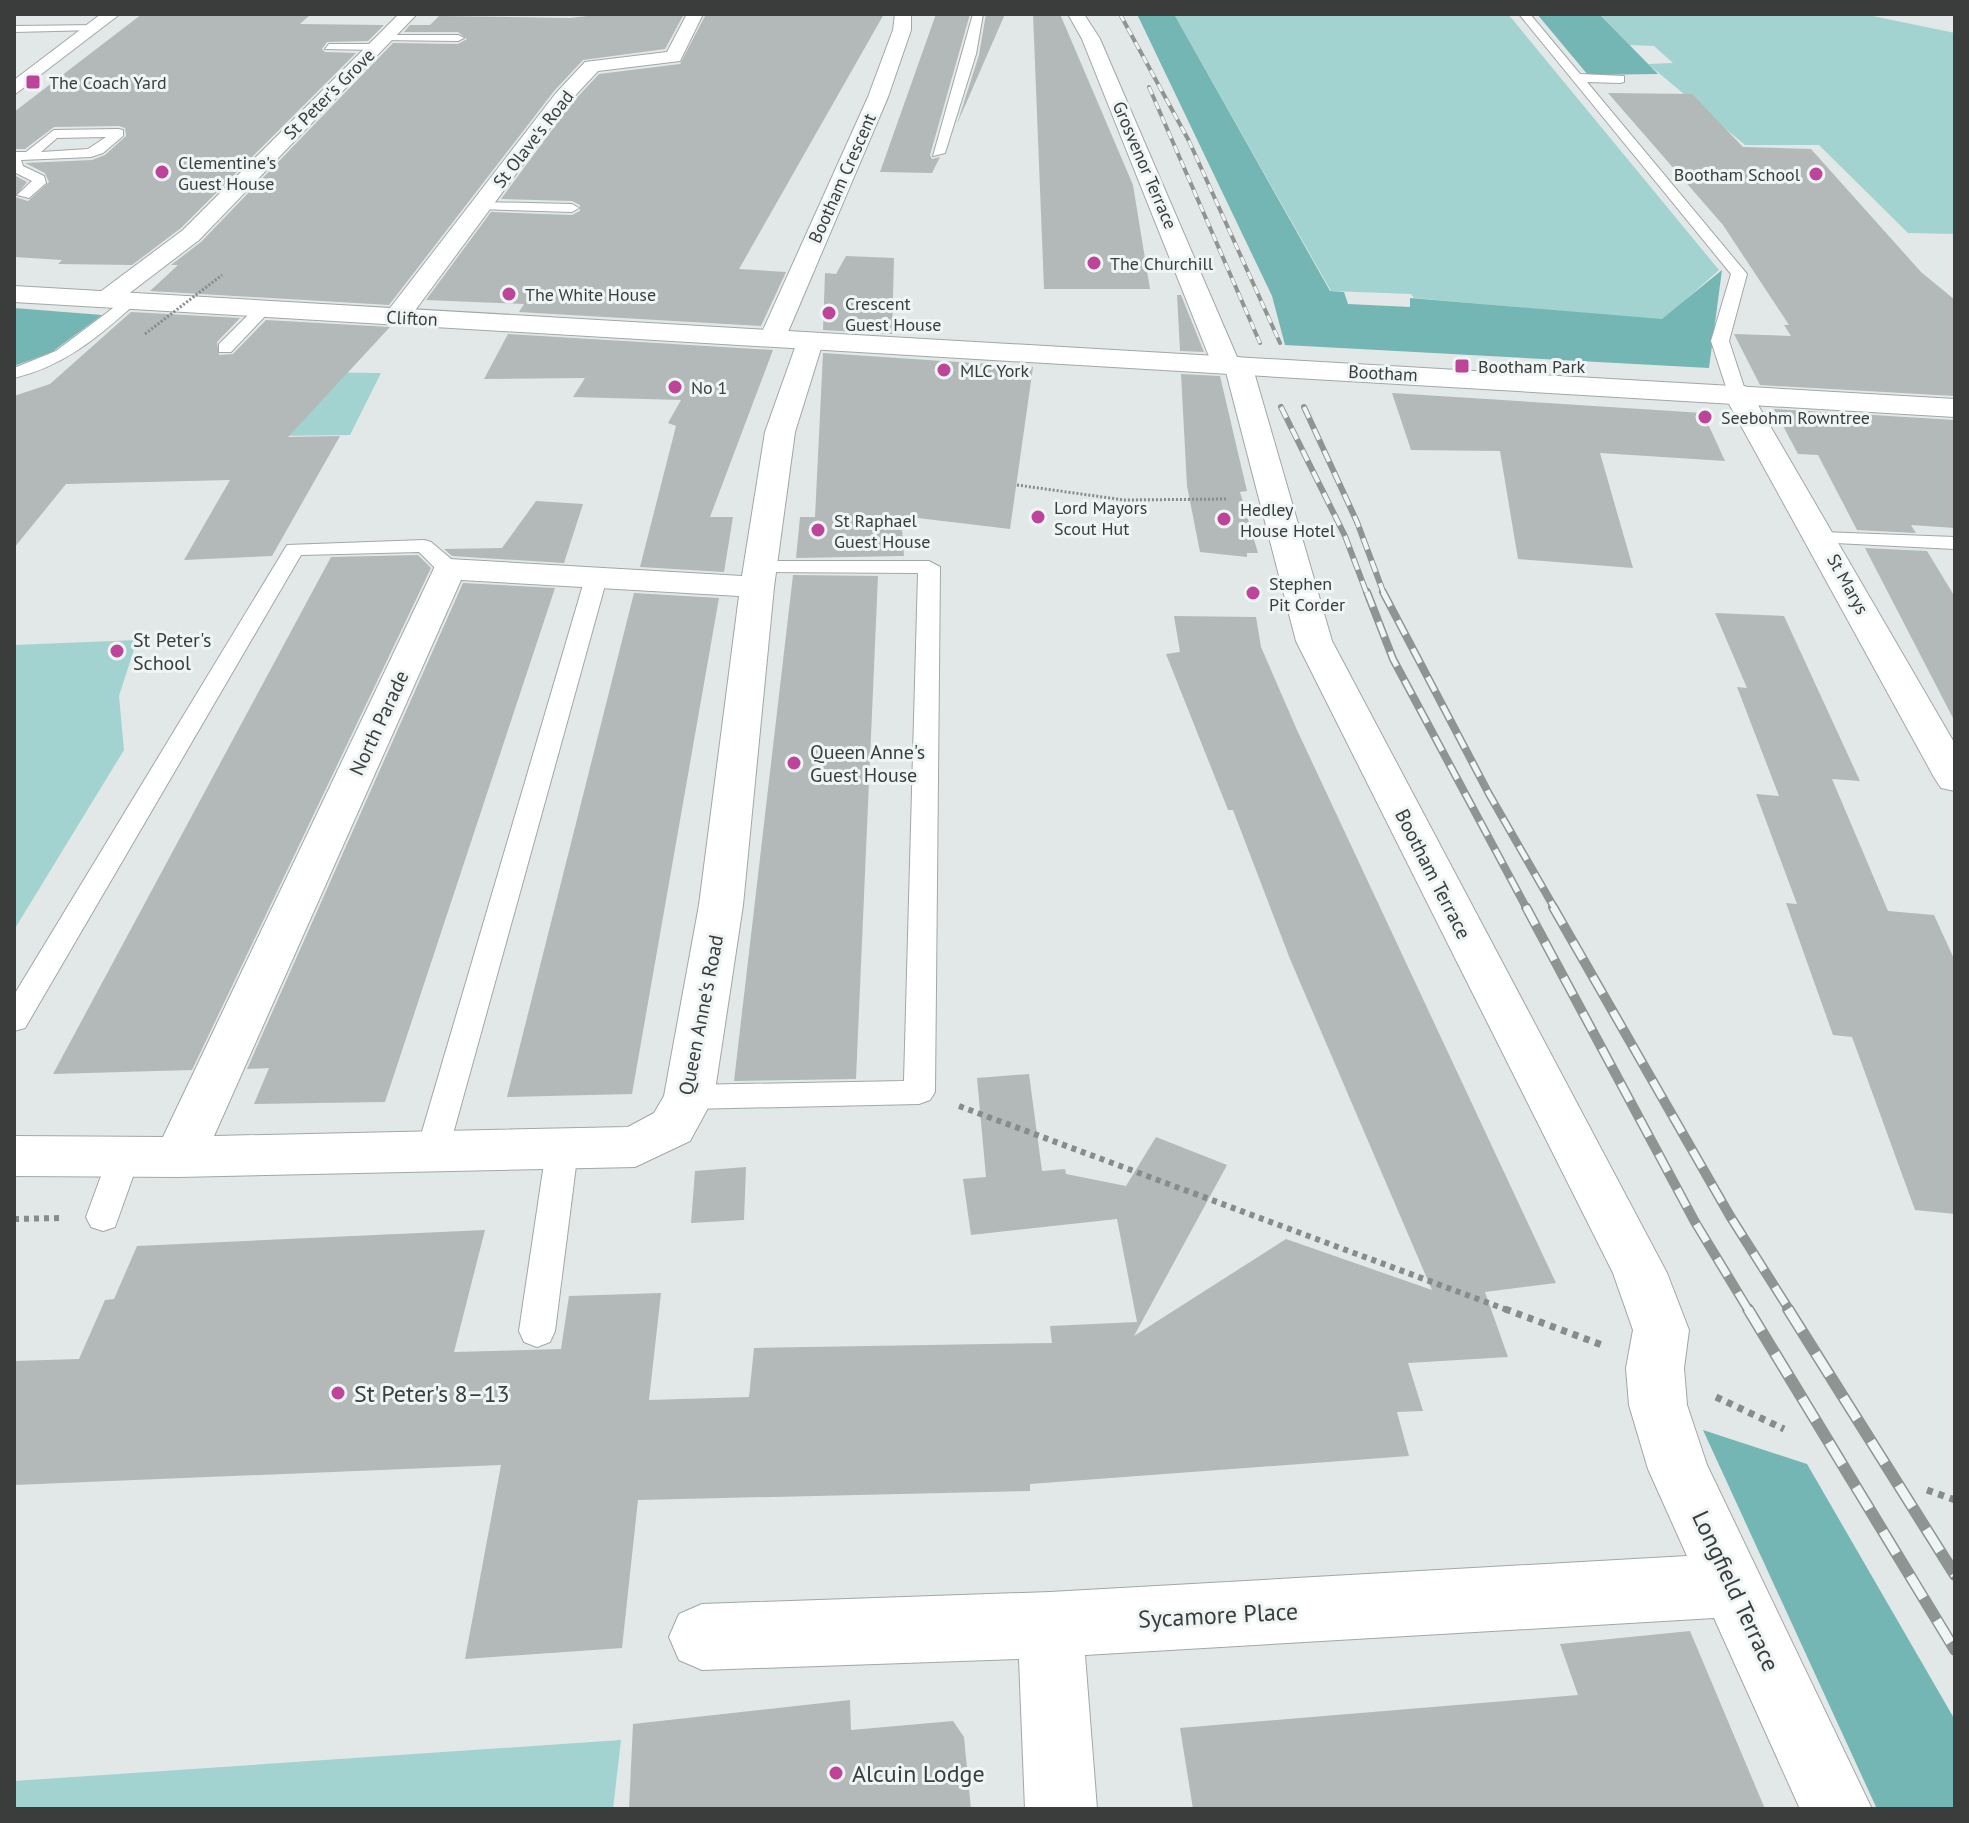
<svg xmlns="http://www.w3.org/2000/svg" width="1969" height="1823" font-family="'PT Sans',sans-serif">
<rect width="100%" height="100%" fill="#e2e8e7"/>
<g fill="#a2d3d0">
<path d="M1174,14H1508L1719,270L1663,320L1414,298L1411,294L1331,291Z"/>
<path d="M1599,14H1863L1955,33V234L1908,233L1819,145H1745L1648,64L1673,63L1654,46L1629,45Z"/>
<path d="M294,372L381,373L350,435L209,437Z"/>
<path d="M137,640L119,696L124,750L14,930V645Z"/>
<path d="M621,1740L613,1809H14V1781Z"/>
</g>
<g fill="#73b6b3">
<path d="M1137,14H1174L1330,291L1344,292L1348,304L1410,307V298L1662,319L1722,270L1709,368L1285,345L1272,296Z"/>
<path d="M1537,14H1599L1658,74L1588,75Z"/>
<path d="M14,308L102,315L52,352L14,366Z"/>
<path d="M1703,1430L1807,1464L1955,1720V1809H1877Z"/>
</g>
<g fill="#b3b9b8">
<path d="M142,14H311L300,24L384,25L368,41L327,42L322,49L325,52L356,53L181,228L132,265L58,264L62,260L14,257V175L27,182L15,197L28,201L49,182L45,173L25,163L92,160L105,155L126,136L125,128L119,126L54,127L25,149H14V112Z"/>
<path d="M605,14H684L665,49L583,60L554,91L389,305L150,291L178,265H171L201,242L393,43L458,44L467,39L458,32H404L410,25H430L439,16L570,18Z"/>
<path d="M706,14H884L739,269L786,272L761,326L519,312L524,304L426,300L491,212L572,215L580,211V205L572,201L501,199L572,103L599,74L680,64Z"/>
<path d="M936,14H970L930,155L932,159L940,157L932,173L880,172Z"/>
<path d="M986,14H1005L957,124L979,55Z"/>
<path d="M1033,14H1060L1133,185L1150,289H1044Z"/>
<path d="M1608,93L1692,94L1743,147L1811,149L1921,272L1955,300V396L1760,385L1734,334L1791,336L1784,325H1789L1723,225Z"/>
<path d="M846,256L894,258L892,334L823,330L825,273L836,274Z"/>
<path d="M1177,295H1181L1204,352L1180,351Z"/>
<path d="M131,312L240,318L217,342L219,355L233,354L266,320L390,327L288,437L340,436L272,556L184,560L230,480L66,484L14,548V396L50,384Z"/>
<path d="M508,334L773,350L710,517H733L724,572L640,567L676,426L668,423L681,400L573,397L585,378L484,379Z"/>
<path d="M823,353L1033,367L1010,529L901,516L904,556L796,558L800,517H815Z"/>
<path d="M1181,374L1220,376L1247,491L1240,492L1258,553H1247V557L1200,552L1187,486Z"/>
<path d="M1392,393L1703,413L1725,461L1600,453L1633,568L1518,559L1500,451L1411,450Z"/>
<path d="M1774,409L1955,420V528L1911,525L1916,533L1857,530L1818,455L1798,454Z"/>
<path d="M536,501L583,504L564,563L452,556L444,549L502,548Z"/>
<path d="M1865,548L1927,551L1955,597V722Z"/>
<path d="M418,555L431,568L192,1070L53,1074L331,557Z"/>
<path d="M793,575L878,576L856,1079L734,1081Z"/>
<path d="M463,583L555,588L385,1102L254,1104L269,1068L247,1069Z"/>
<path d="M634,593L719,598L632,1094L507,1097Z"/>
<path d="M1715,613L1784,616L1860,781L1832,779L1888,911L1934,915L1955,961V1214L1915,1210L1852,1037L1833,1035L1786,903L1797,904L1756,794L1779,796L1737,687L1747,688Z"/>
<path d="M1174,616L1256,617L1261,647L1297,730L1556,1283L1485,1292L1508,1357L1408,1363L1423,1411L1397,1412L1409,1456L1030,1484V1491L638,1500L622,1648L465,1659L501,1465L14,1485V1361L79,1359L105,1300L114,1299L137,1246L485,1230L454,1352L561,1349L569,1296L661,1293L649,1400L749,1397L754,1348L1052,1343L1050,1326L1137,1322L1117,1219L971,1235L963,1179L986,1177L977,1078L1029,1074L1042,1171L1065,1169L1066,1174L1126,1186L1156,1137L1227,1165L1134,1336L1286,1239L1432,1290L1290,959L1233,810H1228L1166,654L1180,652Z"/>
<path d="M746,1167L744,1220L691,1223L695,1171Z"/>
<path d="M1690,1631L1765,1809H1193L1180,1728L1578,1695L1560,1644Z"/>
<path d="M850,1700L851,1730L953,1721L964,1737L971,1809H629L633,1724Z"/>
</g>
<g fill="none" stroke-linecap="round" stroke-linejoin="round">
<defs>
<g id="service">
<path d="M973,14H983L976,54L945,153L933,156Z"/>
<path d="M1519,14H1530L1580,74L1624,76V82L1620,83L1587,82L1747,274L1729,341L1746,393L1743,397H1731L1728,393L1711,341L1731,274Z"/>
<path d="M101,25L97,30L14,32V26Z"/>
<path d="M384,35H458L464,38L458,41L380,40Z"/>
<path d="M329,44H375L381,47L375,50L325,49Z"/>
<path d="M118,129L123,130V136L103,153L91,157L21,160L23,166L44,176L46,183L29,198L17,195L32,181L14,172V152H26L54,130ZM106,137L88,149L41,152L57,138Z"/>
<path d="M481,202L572,204L579,208L572,212L476,209L474,206Z"/>
<path d="M129,296L137,301L135,304C97,338 64,366 14,378V368L56,351Z"/>
<path d="M263,304L271,309L269,312L231,352H219V344L257,306Z"/>
<path d="M1822,532L1955,537V549L1815,542L1812,538Z"/>
<path d="M424,540L431,542L457,564L460,569L457,574H441L419,552L301,555L25,1028L14,1031V995L287,545Z"/>
<path d="M760,561H929L940,567L935,1092L930,1100L919,1104L689,1109L678,1105L673,1097L678,1089L689,1085L904,1081L918,573L752,572L749,567Z"/>
<path d="M596,572L607,578L448,1152L444,1161L432,1165L420,1161L416,1152L585,578Z"/>
<path d="M562,1137L574,1141L578,1150L555,1331L550,1342L537,1347L524,1342L519,1331L546,1150L550,1141Z"/>
<path d="M124,1144L136,1148L140,1157L115,1227L103,1231L91,1227L86,1217L108,1157L112,1148Z"/>
</g>
<g id="minor">
<path d="M101,14H120L14,95V80Z"/>
<path d="M399,14H417L199,240L114,305H96L92,300L96,295L183,230Z"/>
<path d="M687,14H703L680,61L598,71L570,101L405,324H387L383,318L387,312L556,93L585,62L667,52Z"/>
<path d="M895,14H911V30L888,97L785,339L781,345H763L759,339L868,97L893,30Z"/>
<path d="M1068,14H1084L1100,39L1237,357L1248,359L1252,365L1332,641L1667,1273L1689,1330L1684,1368L1687,1405L1707,1465L1872,1809H1800L1714,1618L1085,1655L1097,1809H1025L1019,1659L702,1670L679,1660L669,1637L679,1614L702,1604L1050,1592L1687,1556L1648,1469L1629,1405L1626,1368L1633,1330L1613,1273L1296,641L1226,372L1216,370L1212,364L1082,39Z"/>
<path d="M810,334L819,336L823,342L795,432L774,587L743,905L714,1097L690,1141L635,1167L179,1177L14,1176V1136L163,1137L437,562L449,559L742,576L765,432L797,342L801,336ZM461,580L739,596L699,905L664,1096L654,1113L628,1127L214,1136Z"/>
<path d="M1737,384L1747,387L1751,393L1955,744V791L1941,788L1935,779L1723,393L1727,387Z"/>
</g>
<path id="primary" d="M14,286L1955,399V417L14,302Z"/>
</defs>
<use href="#service" stroke="#a2a7a7" stroke-width="2"/>
<use href="#minor" stroke="#a2a7a7" stroke-width="2"/>
<use href="#primary" stroke="#a2a7a7" stroke-width="2"/>
<path stroke="#878b8b" stroke-width="3" stroke-dasharray="2 2" stroke-linecap="butt" d="M1017,485L1124,500L1228,499"/>
<g stroke="#878b8b" stroke-width="6" stroke-dasharray="5 5" stroke-linecap="butt">
<path d="M959,1106L1510,1311"/>
<path d="M14,1219L61,1218"/>
</g>
<g stroke="#878b8b" stroke-width="7" stroke-dasharray="6 6" stroke-linecap="butt">
<path d="M1505,1309L1602,1345"/>
<path d="M1716,1397L1784,1429"/>
<path d="M1927,1490L1955,1500"/>
</g>
<use href="#service" fill="#fff" fill-rule="evenodd"/>
<use href="#minor" fill="#fff" fill-rule="evenodd"/>
<use href="#primary" fill="#fff" fill-rule="evenodd"/>
<defs>
<g id="rail-far4">
<path d="M1120,14L1189,141L1280,343"/>
<path d="M1149,87L1260,343"/>
</g>
<g id="rail-far3">
<path d="M1281,407L1345,536L1367,594"/>
<path d="M1304,407L1357,522L1384,594"/>
</g>
<g id="rail-far2">
<path d="M1367,592L1393,659L1527,909"/>
<path d="M1383,592L1489,794L1555,909"/>
</g>
<g id="rail-far1">
<path d="M1526,907L1695,1222L1749,1311"/>
<path d="M1553,907L1730,1216L1790,1311"/>
</g>
<g id="rail">
<path d="M1748,1309L1955,1650"/>
<path d="M1788,1309L1955,1575"/>
</g>
</defs>
<use href="#rail-far4" stroke="#8f9392" stroke-width="4"/>
<use href="#rail-far3" stroke="#8f9392" stroke-width="6"/>
<use href="#rail-far2" stroke="#8f9392" stroke-width="8"/>
<use href="#rail-far1" stroke="#8f9392" stroke-width="10"/>
<use href="#rail" stroke="#8f9392" stroke-width="12"/>
<use href="#rail-far4" stroke="#eff5f4" stroke-width="3" stroke-dasharray="8" stroke-linecap="butt"/>
<use href="#rail-far3" stroke="#eff5f4" stroke-width="4" stroke-dasharray="12" stroke-linecap="butt"/>
<use href="#rail-far2" stroke="#eff5f4" stroke-width="5" stroke-dasharray="16" stroke-linecap="butt"/>
<use href="#rail-far1" stroke="#eff5f4" stroke-width="7" stroke-dasharray="20" stroke-linecap="butt"/>
<use href="#rail" stroke="#eff5f4" stroke-width="9" stroke-dasharray="26" stroke-linecap="butt"/>
<path stroke="#878b8b" stroke-width="3" stroke-dasharray="2 2" stroke-linecap="butt" d="M145,334L222,275"/>
</g>
<g fill="#bd4498" stroke="#eff5f4" stroke-width="3">
<rect x="25" y="74" width="16" height="16" rx="4"/>
<circle cx="162" cy="172" r="8"/>
<circle cx="1816" cy="174" r="8"/>
<circle cx="1094" cy="263" r="8"/>
<circle cx="509" cy="294" r="8"/>
<circle cx="829" cy="313" r="8"/>
<rect x="1454" y="358" width="16" height="16" rx="4"/>
<circle cx="944" cy="370" r="8"/>
<circle cx="675" cy="387" r="8"/>
<circle cx="1705" cy="417" r="8"/>
<circle cx="1038" cy="517" r="8"/>
<circle cx="1224" cy="519" r="8"/>
<circle cx="818" cy="530" r="8"/>
<circle cx="1253" cy="593" r="8"/>
<circle cx="117" cy="651" r="8"/>
<circle cx="794" cy="763" r="8"/>
<circle cx="338" cy="1393" r="8"/>
<circle cx="836" cy="1773" r="8"/>
</g>
<g text-anchor="middle" dominant-baseline="central" stroke-width="6" stroke-linejoin="round" paint-order="stroke">
<g font-size="18" fill="#3b3d3d" stroke="#eff5f4" text-anchor="start">
<text x="49" y="82">The Coach Yard</text>
<text x="178" y="162">Clementine's<tspan x="178" dy="21">Guest House</tspan></text>
<text x="1800" y="174" text-anchor="end">Bootham School</text>
<text x="1110" y="263">The Churchill</text>
<text x="525" y="294">The White House</text>
<text x="845" y="303">Crescent<tspan x="845" dy="21">Guest House</tspan></text>
<text x="1478" y="366">Bootham Park</text>
<text x="960" y="370">MLC York</text>
<text x="691" y="387">No 1</text>
<text x="1721" y="417">Seebohm Rowntree</text>
<text x="1054" y="507">Lord Mayors<tspan x="1054" dy="21">Scout Hut</tspan></text>
<text x="1240" y="509">Hedley<tspan x="1240" dy="21">House Hotel</tspan></text>
<text x="834" y="520">St Raphael<tspan x="834" dy="21">Guest House</tspan></text>
<text x="1269" y="583">Stephen<tspan x="1269" dy="21">Pit Corder</tspan></text>
</g>
<g font-size="18" fill="#3b3d3d" stroke="#eff5f4">
<text transform="translate(329 94) rotate(-45)">St Peter's Grove</text>
<text transform="translate(533 139) rotate(-52)">St Olave's Road</text>
<text transform="translate(1145 165) rotate(67)">Grosvenor Terrace</text>
<text transform="translate(842 178) rotate(-66)">Bootham Crescent</text>
<text transform="translate(412 318) rotate(3)">Clifton</text>
<text transform="translate(1383 373) rotate(3)">Bootham</text>
<text transform="translate(1848 584) rotate(61)">St Marys</text>
</g>
<g font-size="20" fill="#3b3d3d" stroke="#eff5f4" text-anchor="start">
<text x="133" y="640">St Peter's<tspan x="133" dy="23">School</tspan></text>
<text x="810" y="752">Queen Anne's<tspan x="810" dy="23">Guest House</tspan></text>
</g>
<g font-size="20" fill="#3b3d3d" stroke="#eff5f4">
<text transform="translate(379 723) rotate(-65)">North Parade</text>
<text transform="translate(1433 874) rotate(63)">Bootham Terrace</text>
<text transform="translate(701 1015) rotate(-79)">Queen Anne's Road</text>
</g>
<g font-size="24" fill="#3b3d3d" stroke="#eff5f4" text-anchor="start">
<text x="354" y="1393">St Peter's 8–13</text>
<text x="852" y="1773">Alcuin Lodge</text>
</g>
<g font-size="24" fill="#3b3d3d" stroke="#eff5f4">
<text transform="translate(1736 1591) rotate(65)">Longfield Terrace</text>
<text transform="translate(1218 1615) rotate(-3)">Sycamore Place</text>
</g>
</g>
<rect width="1969" height="1823" fill="none" stroke="#3b3d3d" stroke-width="32"/>
</svg>
